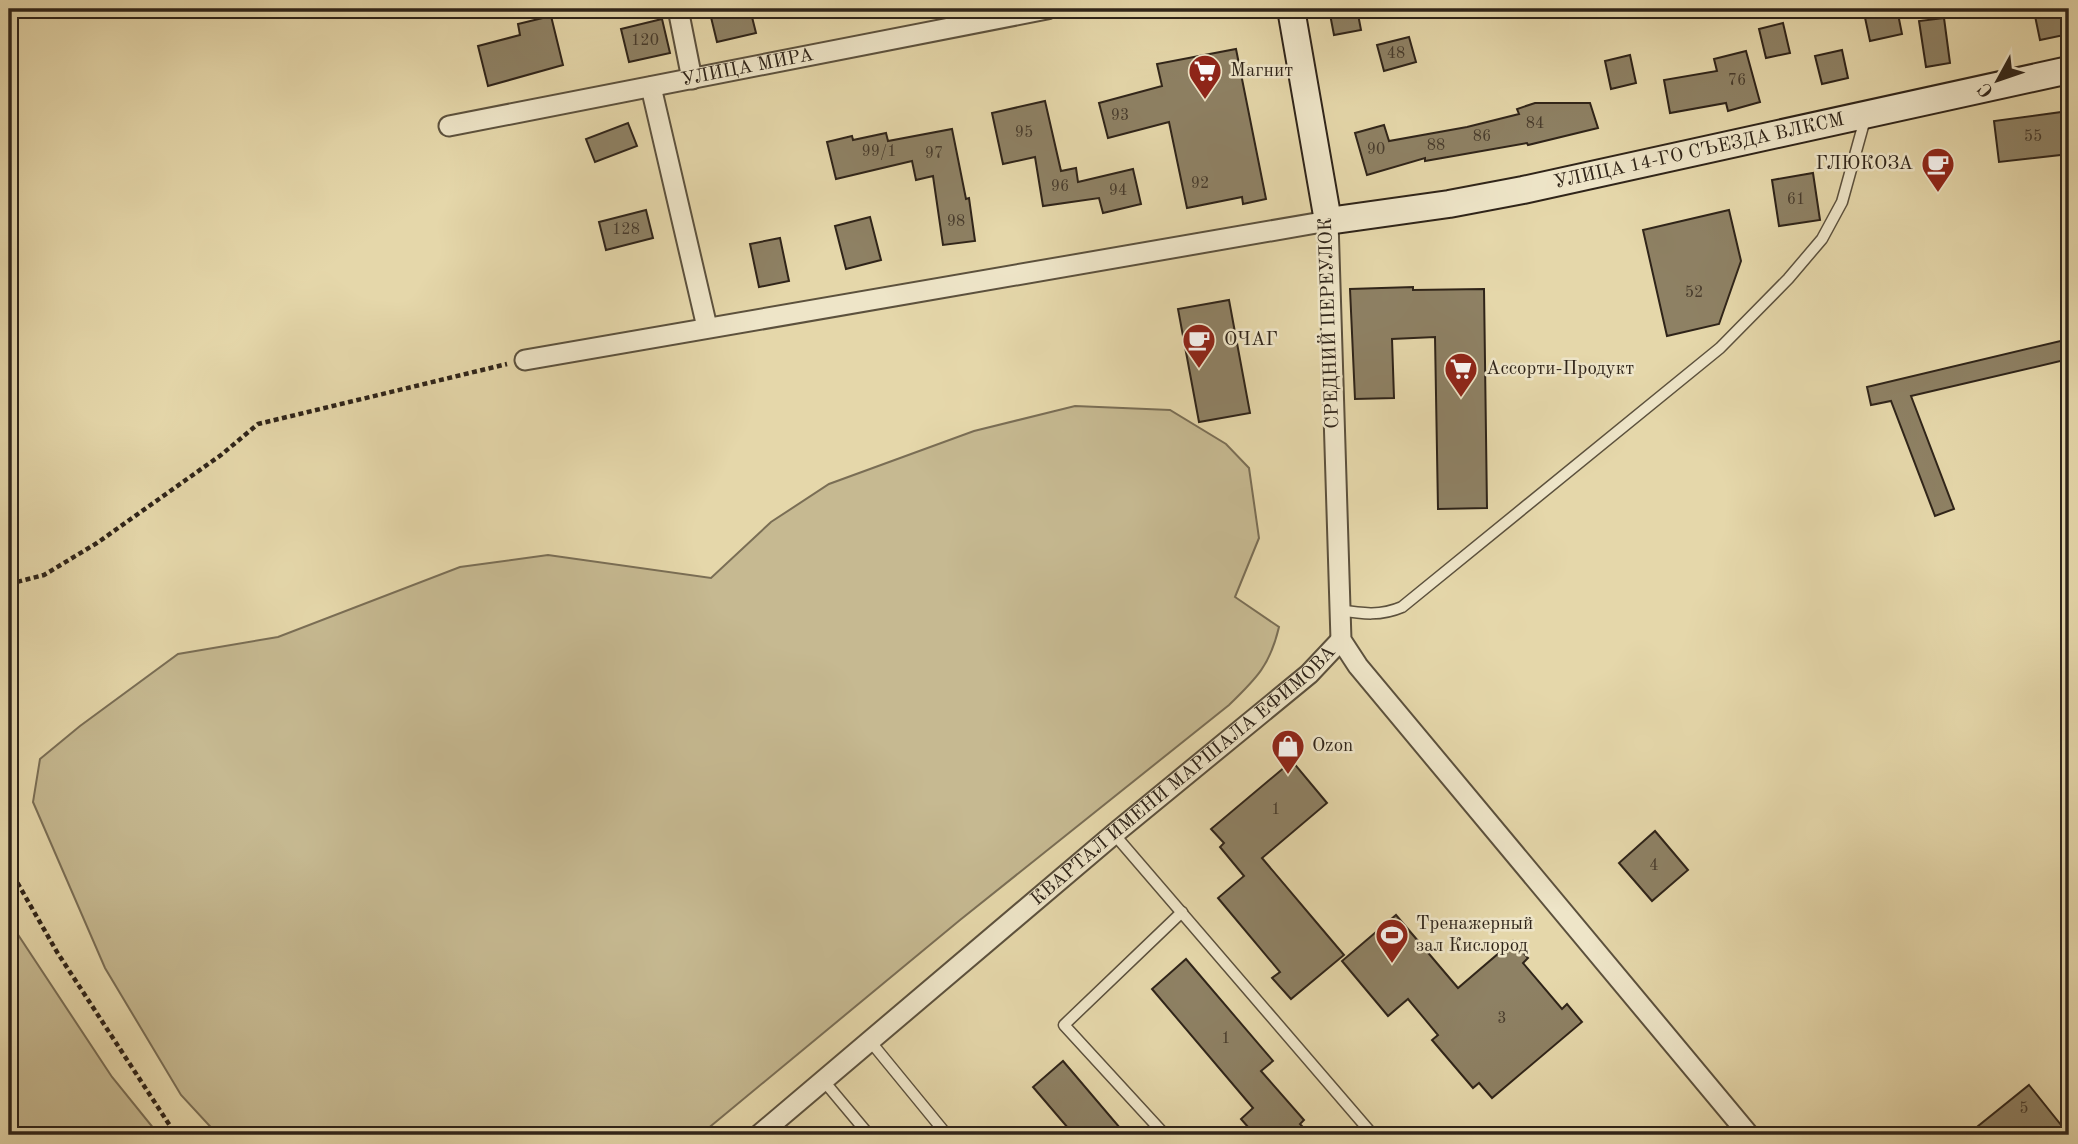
<svg xmlns="http://www.w3.org/2000/svg" width="2078" height="1144" font-family="'Old Standard TT',serif">
<rect width="100%" height="100%" fill="#e5d7aa"/>
<filter id="stains"><feTurbulence type="fractalNoise" baseFrequency=".00286" numOctaves="4"/><feColorMatrix values="0 0 0 0 .2 0 0 0 0 .09 0 0 0 0 .02 0 0 0 .5 -.17"/></filter>
<radialGradient id="worn" r=".72"><stop offset=".6" stop-color="#630" stop-opacity="0"/><stop offset="1" stop-color="#630" stop-opacity=".3"/></radialGradient>
<g fill="#c6b991" stroke="#7a6e55" stroke-width="2">
<path d="M1075,406L1170,410L1226,444L1249,468L1259,538L1235,597L1279,627C1270,665 1257,678 1229,705L960,920L700,1135H218L181,1095L105,968L33,802L40,759L80,726L178,654L278,637L460,567L548,555L711,578L771,522L829,484L974,431Z"/>
<path d="M9,921L112,1077L159,1135H9Z"/>
</g>
<g fill="#8e8164" stroke="#2f2419" stroke-width="2">
<path d="M709,9H750L756,33L717,42Z"/>
<path d="M1329,9H1357L1361,30L1334,35Z"/>
<path d="M1883,9H1897L1902,34L1870,41L1864,13Z"/>
<path d="M2069,10V34L2040,40L2035,16Z"/>
<path d="M551,16L563,65L488,86L478,46L520,35L518,24Z"/>
<path d="M1944,18L1950,63L1926,67L1919,21Z"/>
<path d="M662,19L670,53L629,62L621,29Z"/>
<path d="M1783,23L1790,53L1766,58L1759,29Z"/>
<path d="M1409,37L1416,62L1384,71L1377,45Z"/>
<path d="M1236,49L1266,199L1243,204L1242,197L1187,208L1169,122L1108,138L1099,103L1162,86L1157,64Z"/>
<path d="M1842,50L1848,78L1822,84L1815,56Z"/>
<path d="M1746,51L1760,102L1728,111L1726,103L1670,113L1664,80L1717,71L1714,59Z"/>
<path d="M1630,55L1636,83L1611,89L1605,61Z"/>
<path d="M1045,101L1061,171L1076,168L1078,182L1133,169L1141,204L1103,213L1099,198L1043,206L1035,157L1003,164L992,113Z"/>
<path d="M1535,103H1590L1598,128L1528,145L1527,143L1425,161V158L1367,175L1355,133L1384,125L1389,141L1467,127L1519,114L1517,109Z"/>
<path d="M2069,111V154L1999,162L1994,121Z"/>
<path d="M628,123L637,146L595,162L586,139Z"/>
<path d="M952,129L966,199L969,198L975,241L943,245L933,176L916,180L912,161L836,179L827,142L852,136L853,140L886,133L888,141Z"/>
<path d="M1813,173L1820,220L1779,226L1772,180Z"/>
<path d="M646,210L653,238L606,250L599,222Z"/>
<path d="M1729,210L1741,261L1719,324L1667,336L1643,230Z"/>
<path d="M870,217L881,260L846,269L835,226Z"/>
<path d="M780,238L789,281L759,287L750,244Z"/>
<path d="M1413,287V290L1484,289L1487,508L1438,509L1435,337L1392,339L1394,398L1355,399L1350,289Z"/>
<path d="M1229,300L1250,413L1199,422L1178,309Z"/>
<path d="M2069,339V359L1911,396L1954,509L1935,516L1891,401L1871,405L1867,387Z"/>
<path d="M1292,761L1327,803L1262,858L1344,955L1291,999L1272,978L1280,972L1218,898L1244,876L1220,847L1224,843L1211,829Z"/>
<path d="M1655,831L1688,870L1652,901L1619,863Z"/>
<path d="M1396,915L1458,988L1513,941L1528,958L1523,963L1562,1009L1567,1004L1582,1022L1492,1098L1479,1083L1473,1088L1432,1040L1438,1035L1408,999L1388,1016L1342,961Z"/>
<path d="M1186,959L1273,1061L1261,1071L1304,1120L1300,1124L1310,1135H1255L1241,1119L1253,1108L1152,989Z"/>
<path d="M1063,1061L1126,1135H1074L1033,1087Z"/>
<path d="M2029,1085L2069,1135H1967Z"/>
</g>
<g fill="none" stroke-linecap="round" stroke-linejoin="round">
<defs>
<g id="lane">
<path d="M1340,610C1363,614 1381,616 1402,607L1720,348L1788,279L1822,239L1842,202L1865,119"/>
<path d="M1114,834L1373,1135"/>
<path d="M870,1041L947,1135"/>
<path d="M823,1080L869,1135"/>
<path d="M1165,1135L1064,1025L1182,912"/>
</g>
<g id="street">
<path d="M678,9L692,79"/>
<path d="M651,87L707,327"/>
<path id="s1" d="M449,126L1047,9"/>
<path d="M525,360L1328,221L1341,640L1358,666L1749,1135"/>
<path id="s2" d="M759,1135L1114,834L1309,674L1341,640"/>
</g>
<g id="secondary">
<path id="s3" d="M1291,9L1328,221L1449,204L1523,190L2069,70"/>
</g>
</defs>
<use href="#lane" stroke="#5c513d" stroke-width="13"/>
<use href="#street" stroke="#5c513d" stroke-width="23"/>
<use href="#secondary" stroke="#2f2419" stroke-width="30"/>
<g stroke="#2f2419" stroke-width="4.5" stroke-dasharray="5 3.5" stroke-linecap="butt">
<path d="M9,584L44,575L97,543L221,455L258,424L507,364"/>
<path d="M9,868L57,952L176,1135"/>
</g>
<use href="#lane" stroke="#eee5c8" stroke-width="10"/>
<use href="#street" stroke="#eee5c8" stroke-width="19"/>
<use href="#secondary" stroke="#eee5c8" stroke-width="26"/>
</g>
<defs>
<symbol id="supermarket-pin" viewBox="-11 -11 22 30"><path d="M0 17L-7.5 6A9.5 9.5 0 1 1 7.5 6Z" fill="#8f2418" stroke="#eee5c8"/><path d="M-6-5.5h2.5l.6 2H6L4.5 2H-2.5L-4.4-4H-6ZM-1.5 3.2a1.3 1.3 0 1 0 .1 0ZM3 3.2a1.3 1.3 0 1 0 .1 0Z" fill="#fff"/></symbol>
<symbol id="cafe-pin" viewBox="-11 -11 22 30"><path d="M0 17L-7.5 6A9.5 9.5 0 1 1 7.5 6Z" fill="#8f2418" stroke="#eee5c8"/><path d="M-5.5-4.5H6V0H3Q3 3.5 0 3.5H-2.5Q-5.5 3.5-5.5 0ZM3-3.2v2h1.7v-2ZM-6 4.5H4V6H-6Z" fill="#fff"/></symbol>
<symbol id="shop-pin" viewBox="-11 -11 22 30"><path d="M0 17L-7.5 6A9.5 9.5 0 1 1 7.5 6Z" fill="#8f2418" stroke="#eee5c8"/><path d="M-5-2.5h2.3a2.7 3.5 0 0 1 5.4 0H5L5.5 6h-11ZM-1.5-2.5h3a1.5 2.3 0 0 0-3 0Z" fill="#fff"/></symbol>
<symbol id="stadium-pin" viewBox="-11 -11 22 30"><path d="M0 17L-7.5 6A9.5 9.5 0 1 1 7.5 6Z" fill="#8f2418" stroke="#eee5c8"/><path d="M0-5a6.5 5 0 1 0 0 10a6.5 5 0 1 0 0-10ZM-3.5-1.8h7v3.6h-7Z" fill="#fff"/></symbol>
</defs>
<g fill-rule="evenodd">
<use href="#supermarket-pin" x="1186" y="52" width="38" height="52"/>
<use href="#cafe-pin" x="1919" y="145" width="38" height="52"/>
<use href="#cafe-pin" x="1180" y="321" width="38" height="52"/>
<use href="#supermarket-pin" x="1442" y="350" width="38" height="52"/>
<use href="#shop-pin" x="1269" y="727" width="38" height="52"/>
<use href="#stadium-pin" x="1373" y="916" width="38" height="52"/>
</g>
<g text-anchor="middle" dominant-baseline="central" stroke-width="5" stroke-linejoin="round" paint-order="stroke">
<g font-size="16" fill="#473b2c">
<text x="645" y="41">120</text>
<text x="1396" y="54">48</text>
<text x="1737" y="81">76</text>
<text x="1120" y="116">93</text>
<text x="1535" y="124">84</text>
<text x="1024" y="133">95</text>
<text x="1482" y="137">86</text>
<text x="2033" y="137">55</text>
<text x="1436" y="146">88</text>
<text x="1376" y="150">90</text>
<text x="879" y="152">99/1</text>
<text x="934" y="154">97</text>
<text x="1200" y="184">92</text>
<text x="1060" y="187">96</text>
<text x="1118" y="191">94</text>
<text x="1796" y="200">61</text>
<text x="956" y="222">98</text>
<text x="626" y="230">128</text>
<text x="1694" y="293">52</text>
<text x="1276" y="810">1</text>
<text x="1654" y="866">4</text>
<text x="1502" y="1019">3</text>
<text x="1226" y="1039">1</text>
<text x="2024" y="1109">5</text>
</g>
<g font-size="19" fill="#2f2419" stroke="#eee5c8">
<text stroke="none"><textPath href="#s1" startOffset="304">УЛИЦА МИРА</textPath></text>
<text stroke="none"><textPath href="#s3" startOffset="593">УЛИЦА 14-ГО СЪЕЗДА ВЛКСМ</textPath></text>
<text transform="translate(1330 323) rotate(-92)">СРЕДНИЙ ПЕРЕУЛОК</text>
<text stroke="none"><textPath href="#s2" startOffset="556">КВАРТАЛ ИМЕНИ МАРШАЛА ЕФИМОВА</textPath></text>
</g>
<g font-size="19" fill="#2f2419" stroke="#eee5c8" text-anchor="start">
<text x="1230" y="71">Магнит</text>
<text x="1913" y="164" text-anchor="end">ГЛЮКОЗА</text>
<text x="1224" y="340">ОЧАГ</text>
<text x="1486" y="369">Ассорти-Продукт</text>
<text x="1312" y="746">Ozon</text>
<text x="1416" y="924">Тренажерный<tspan x="1416" dy="22">зал Кислород</tspan></text>
</g>
</g>
<rect width="2078" height="1144" fill="none" stroke="#e5d7aa" stroke-width="35"/>
<rect x="10" y="10" width="2057" height="1123" fill="none" stroke="#2f2419" stroke-width="3.5"/>
<rect x="18" y="18" width="2043" height="1109" fill="none" stroke="#2f2419" stroke-width="2"/>
<g transform="translate(1998 80) rotate(230)" stroke="#eee5c8" stroke-width="5" paint-order="stroke">
<path d="M0-5L12 26L0 18L-12 26Z" fill="#2f2419"/>
<text y="-10" font-size="19" font-weight="bold" text-anchor="middle" fill="#2f2419">С</text>
</g>
<rect width="100%" height="100%" filter="url(#stains)"/>
<rect width="100%" height="100%" fill="url(#worn)"/>
</svg>
